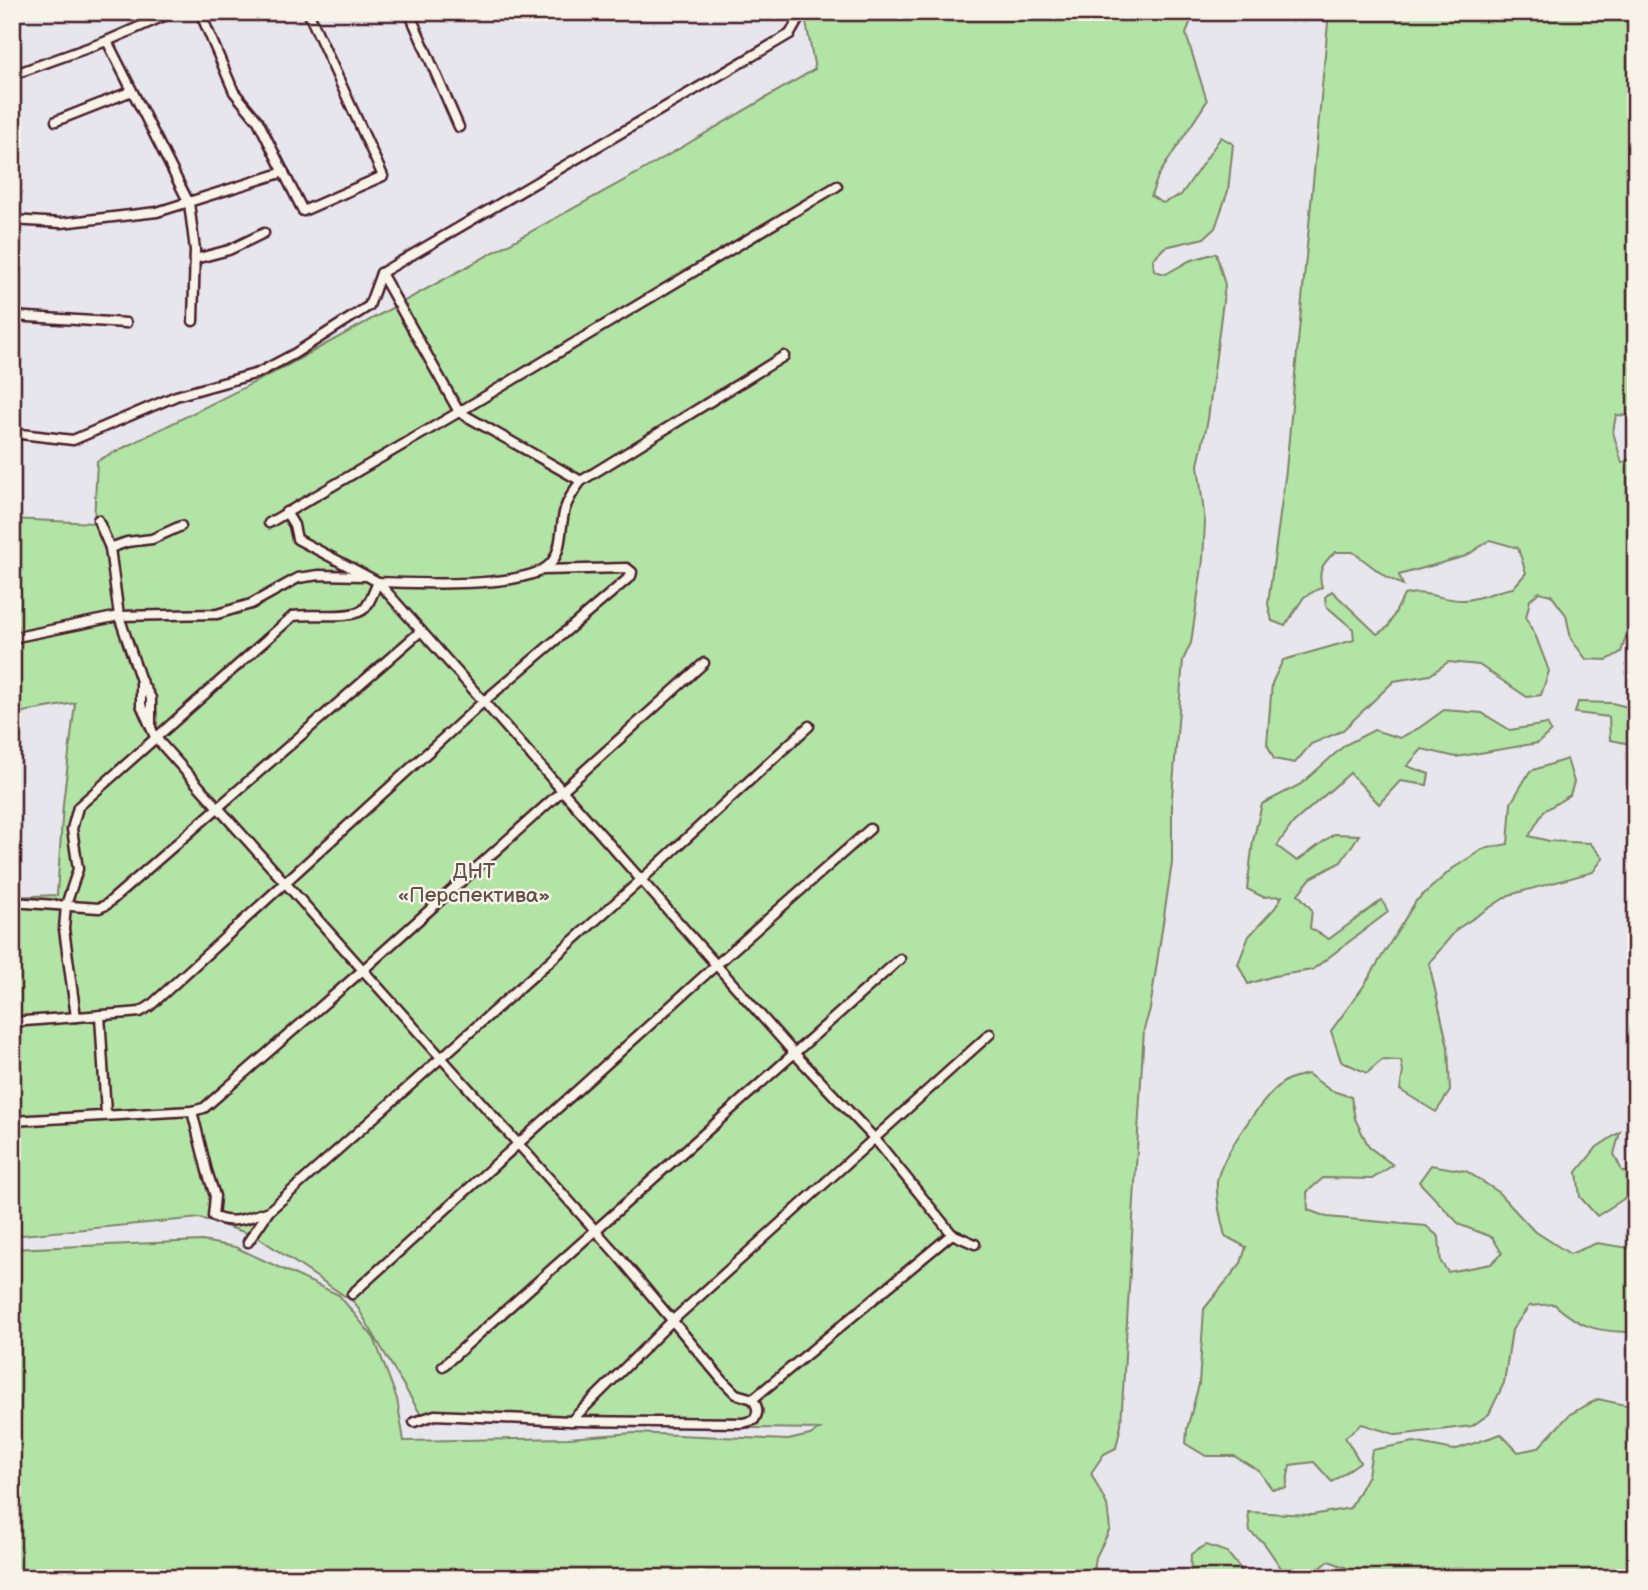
<svg xmlns="http://www.w3.org/2000/svg" width="1648" height="1590" font-family="'Balsamiq Sans',sans-serif">
<rect width="100%" height="100%" fill="#e7e6ed"/>
<filter id="ink" filterUnits="userSpaceOnUse"><feTurbulence type="fractalNoise" baseFrequency=".0143" numOctaves="2"/><feDisplacementMap in="SourceGraphic" scale="14" xChannelSelector="R" yChannelSelector="G"/><feConvolveMatrix kernelMatrix="1 2 1 2 8 2 1 2 1" color-interpolation-filters="sRGB"/></filter>
<g filter="url(#ink)">
<g fill="#b2e4a5" stroke="#7e8268" stroke-width="2">
<path d="M804,12H1200L1191,20L1186,34L1207,101L1158,176L1151,196L1163,203L1181,195L1221,137L1233,144L1228,191L1215,228L1204,238L1165,247L1153,259L1154,271L1166,274L1189,261L1216,253L1225,285L1208,419L1198,465L1205,522L1203,560L1191,643L1183,660L1172,797V863L1150,1009L1144,1029L1121,1425L1116,1448L1104,1454L1091,1473L1107,1505L1110,1529L1096,1557L1093,1578H12V1249L202,1241L235,1247L339,1295L374,1338L397,1399L404,1441L568,1438L634,1433L788,1440L810,1435L820,1429L541,1425L421,1415L355,1303L256,1236L200,1218L12,1236V897L57,895L63,804L75,703L12,714V519L94,523L97,461L277,371L636,174L815,69Z"/>
<path d="M1329,12H1636V416L1616,415L1613,432L1622,463L1636,456V553L1631,621L1621,652L1607,660L1586,659L1571,639L1566,615L1551,595L1539,592L1530,600L1526,618L1536,637L1549,671L1541,695L1527,697L1479,665L1448,662L1430,675L1394,681L1342,731L1311,744L1295,763L1274,759L1267,744L1272,683L1283,660L1354,640L1353,629L1326,606L1325,597L1332,591L1377,634L1388,627L1404,595C1425,589 1443,601 1464,600C1481,599 1497,590 1513,588L1526,573L1518,548L1490,540L1466,556L1399,575L1403,585L1386,577L1353,552H1335C1323,563 1317,571 1322,587L1304,597L1285,626L1272,621L1268,604L1286,470Z"/>
<path d="M1578,702L1612,703L1636,709V745L1610,740L1609,717L1575,713Z"/>
<path d="M1444,710L1482,713L1510,730L1547,724L1551,731L1538,743L1456,757L1422,749L1407,766L1429,774L1427,785L1400,781L1379,804L1350,773L1293,823L1277,846L1297,861L1334,834L1359,835L1341,862L1311,878L1298,894L1312,910L1310,928L1329,939L1382,900L1388,912L1312,970L1274,976L1248,984L1238,964L1249,936L1275,908L1282,896L1263,897L1247,889L1253,841L1262,804L1301,784L1345,745L1374,730L1400,738L1419,728Z"/>
<path d="M1567,759L1574,782L1570,795L1544,811L1529,836L1549,841L1590,843L1603,858L1593,872L1509,895L1457,929L1429,963L1448,1047L1450,1091L1436,1112L1400,1090L1403,1072L1401,1061L1382,1060L1367,1073L1341,1061L1331,1031L1363,987L1416,901L1452,869L1483,849L1508,844L1511,803L1530,771Z"/>
<path d="M1308,1074L1330,1090L1351,1097L1355,1119L1369,1147L1393,1165L1372,1179L1323,1178L1307,1192L1308,1210L1327,1217L1426,1226L1439,1237L1441,1262L1448,1272L1491,1264L1502,1253L1492,1237L1460,1225L1419,1182L1431,1165L1466,1171L1497,1191L1533,1230L1570,1254L1597,1243L1636,1249V1332C1598,1332 1582,1329 1554,1304L1529,1306L1512,1330L1504,1383L1489,1414L1472,1426L1397,1435L1362,1424L1345,1437L1360,1462L1332,1482L1314,1462L1290,1465L1286,1488L1272,1489L1259,1471L1234,1456H1206L1186,1444L1187,1429L1199,1384L1204,1309L1241,1263L1246,1247L1225,1236C1221,1220 1216,1200 1217,1182C1219,1159 1266,1091 1287,1080C1293,1077 1301,1076 1308,1074Z"/>
<path d="M1620,1132L1614,1154L1622,1171L1636,1175V1191L1597,1216L1580,1197L1577,1172L1597,1147Z"/>
<path d="M1598,1399L1634,1407L1636,1411V1460L1632,1474L1636,1478V1578H1352L1347,1568L1329,1561L1308,1578H1288L1264,1543L1250,1532L1248,1512L1312,1515L1350,1508L1368,1475L1372,1450L1414,1442L1454,1450L1501,1434L1518,1452L1538,1448L1570,1414Z"/>
<path d="M1206,1545L1227,1552L1248,1578H1190L1191,1554Z"/>
</g>
<g fill="none" stroke-linecap="round" stroke-linejoin="round">
<defs>
<g id="street">
<path d="M200,12L234,92L258,121L303,211L383,176L308,12"/>
<path d="M409,12L459,127"/>
<path d="M107,41L189,203L195,250L193,321"/>
<path d="M12,75L107,41L173,12"/>
<path d="M56,121L132,91"/>
<path d="M12,220L61,223L157,212L284,172"/>
<path d="M195,259L229,250L264,233"/>
<path d="M381,273L459,412L581,481"/>
<path d="M12,316L126,323"/>
<path d="M12,433L73,440L176,396L258,373L294,354L369,306L381,273L790,34L798,20L794,12"/>
<path d="M286,512L294,525L297,539L378,582L794,1053L875,1139L952,1234L975,1244"/>
<path d="M98,520L110,548L119,616L141,681L151,698V726"/>
<path d="M269,523L459,412L837,186"/>
<path d="M110,548L127,542L152,539L181,526"/>
<path d="M12,638L119,616L217,614L251,604L298,578L319,575L363,576"/>
<path d="M141,681V705L155,737L620,1258L723,1381L736,1394L753,1399"/>
<path d="M12,902L99,908L106,905L421,631"/>
<path d="M100,1015L106,1114"/>
<path d="M76,1017L64,929L66,905L78,869L72,829L78,807L293,616C310,613 355,620 365,608C371,601 374,590 378,582C413,583 531,590 552,562C563,547 560,525 565,509C568,499 575,489 581,481L784,356"/>
<path d="M12,1022L129,1013L140,1012L150,1006L483,702L631,576L632,572L627,568L543,570"/>
<path d="M192,1111L207,1171L215,1196L213,1216C232,1226 250,1217 269,1211"/>
<path d="M12,1121L192,1111L204,1108L364,969L704,663"/>
<path d="M248,1242L269,1211L641,880L809,726"/>
<path d="M352,1294L716,965L870,829"/>
<path d="M443,1366L900,959"/>
<path d="M753,1399L952,1234"/>
<path d="M571,1421L672,1321L990,1034"/>
<path d="M414,1422L435,1415L571,1421L743,1423L754,1420C759,1412 758,1408 753,1399"/>
</g>
</defs>
<use href="#street" stroke="#4a1f2b" stroke-width="13"/>
<use href="#street" stroke="#f7f3e8" stroke-width="8"/>
</g>
</g>
<g text-anchor="middle" dominant-baseline="central" stroke-width="5" stroke-linejoin="round" paint-order="stroke">
<g font-size="21" fill="#64504a" stroke="#f7f3e8">
<text x="474" y="871">ДНТ<tspan x="474" dy="24">«Перспектива»</tspan></text>
</g>
</g>
<rect width="1648" height="1590" fill="none" stroke="#f7f3e8" stroke-width="42"/>
<rect x="21" y="21" width="1606" height="1548" fill="none" stroke="#4a1f2b" stroke-width="2.5" filter="url(#ink)"/>
</svg>
